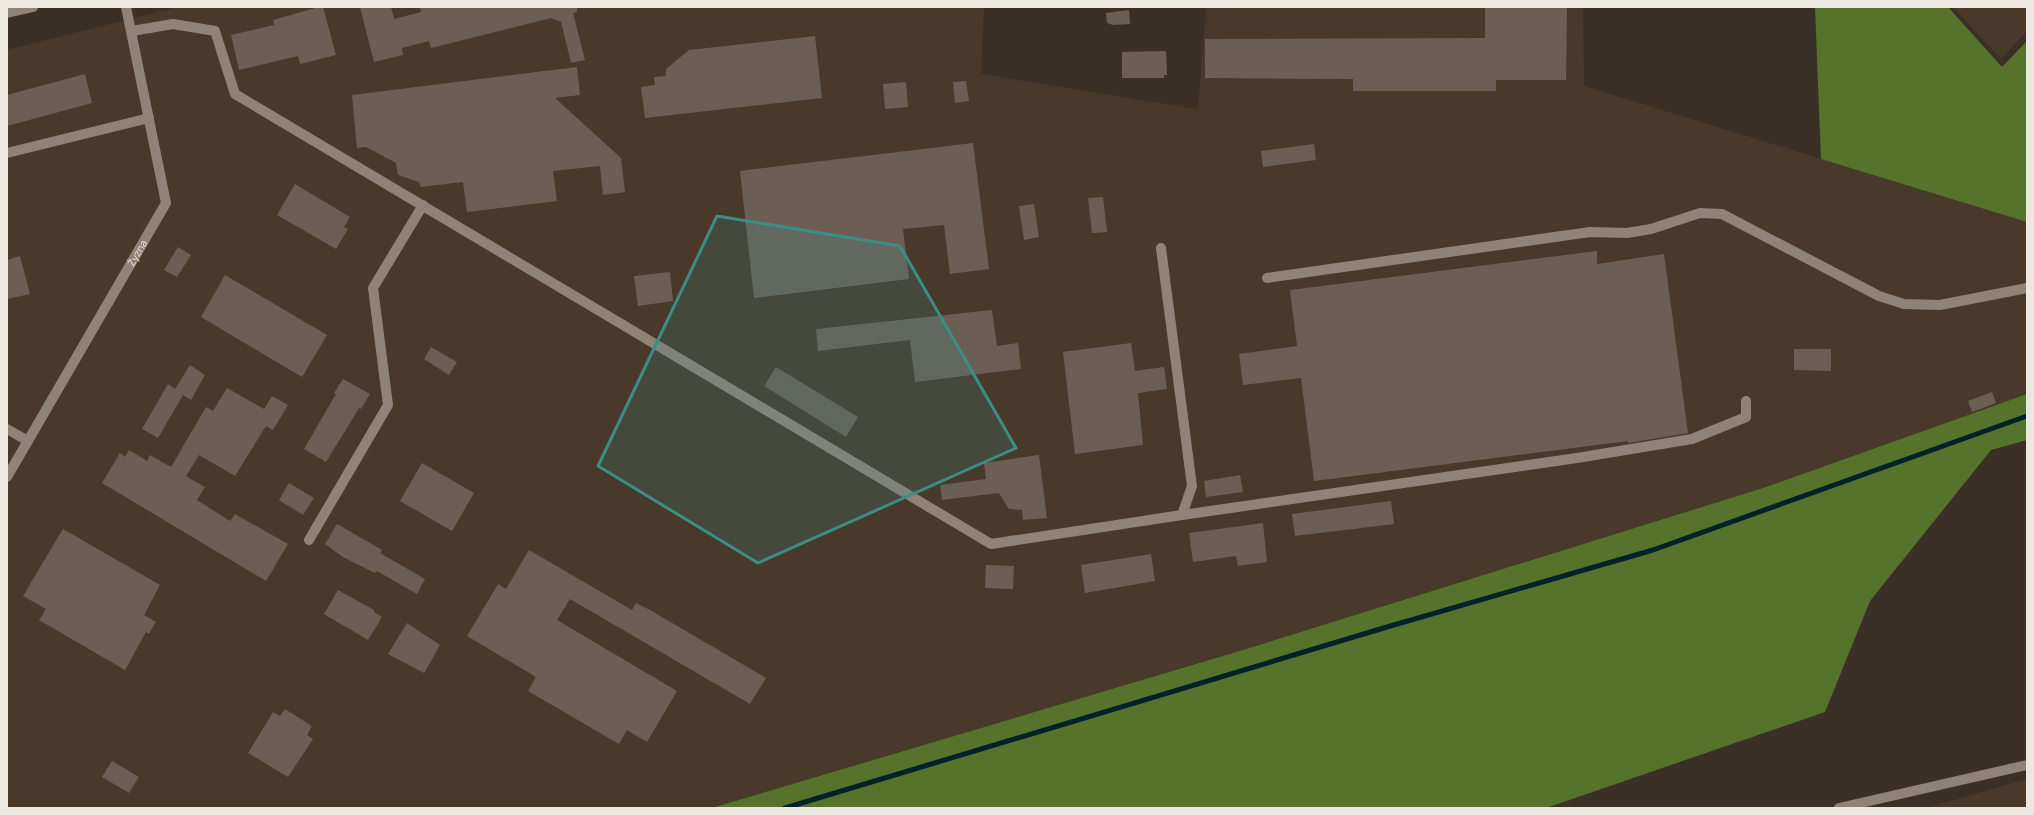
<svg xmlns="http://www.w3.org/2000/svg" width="2034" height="815" font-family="Manrope,sans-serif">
<rect width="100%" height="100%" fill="#3b3027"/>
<g fill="#48392b">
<path d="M178,7H984L981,74L1198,109L1206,7H1583L1584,86L2027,222V394L1763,488L1243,650L712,808H7V50Z"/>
<path d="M1954,7H2027V31L2001,59Z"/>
<path d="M2027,779V808H1926Z"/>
</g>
<g fill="#56732b">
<path d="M1815,7H1948L2002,67L2027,41V222L1821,159Z"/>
<path d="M2027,394V440L1991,450L1870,601L1825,712L1546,808H712L1243,650L1763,488Z"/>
</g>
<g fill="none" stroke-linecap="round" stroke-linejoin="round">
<path stroke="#00222a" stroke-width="5" d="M785,808L1387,627L1653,550L2027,416"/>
</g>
<g fill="#6b5f55">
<path d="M319,7H323L336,55L300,64L298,56L239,70L231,35L274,25L273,20Z"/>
<path d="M360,7H391L394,19L421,12L420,7H577V12L573,13L585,60L571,63L561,22L551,18L431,48L429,41L402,48L403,55L374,62Z"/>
<path d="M1485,7H1567L1566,80H1496V91H1353V79L1205,78V39L1485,38Z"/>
<path d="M1129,10L1130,24L1113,25L1107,23L1106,13Z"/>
<path d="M815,36L822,98L645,118L641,87L655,85L654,77L666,76V69L689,50Z"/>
<path d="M1166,51L1167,75H1164V78H1122V52Z"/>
<path d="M577,67L580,95L555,98L621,158L625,192L603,195L600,166L553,171L557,201L467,212L463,182L421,187L419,182L398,175L396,163L366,147L357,148L352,95Z"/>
<path d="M85,74L92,103L7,126V95Z"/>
<path d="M966,81L969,101L955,103L953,82Z"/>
<path d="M906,82L908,107L885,109L883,84Z"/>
<path d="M973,143L989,269L950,274L944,225L903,229L909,279L754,298L740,171Z"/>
<path d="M1314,144L1316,160L1263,167L1261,151Z"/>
<path d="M295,184L350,217L344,227L348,229L336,249L277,215Z"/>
<path d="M1103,197L1107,232L1092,233L1088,198Z"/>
<path d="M1034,204L1039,237L1024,240L1019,206Z"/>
<path d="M178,247L191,255L177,277L164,270Z"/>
<path d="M1597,251V264L1664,254L1688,433L1628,443V441L1314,481L1301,378L1243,385L1239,354L1297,346L1290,290Z"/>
<path d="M20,256L30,294L7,299V260Z"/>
<path d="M670,272L673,301L638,306L634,276Z"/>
<path d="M225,275L327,335L302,377L201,317Z"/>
<path d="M992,310L997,346L1018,343L1021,369L915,382L910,340L818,351L816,329Z"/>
<path d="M1131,343L1135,371L1164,367L1167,389L1138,393L1143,445L1075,454L1063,352Z"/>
<path d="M431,347L457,362L449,375L424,359Z"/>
<path d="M1794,349H1831V371L1794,370Z"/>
<path d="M190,365L205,375L191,400L183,395L158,438L142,429L168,384L175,389Z"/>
<path d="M776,367L858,417L846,437L764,386Z"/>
<path d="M343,379L370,394L361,409L359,408L326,462L304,449L336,394L334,393Z"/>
<path d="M227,388L264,409L272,396L288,405L273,430L266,426L235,476L199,455L186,476L205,487L197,500L230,521L235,514L288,544L266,581L102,483L120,453L125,457L129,450L147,461L150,455L171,467L206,407L213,411Z"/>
<path d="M1992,392L1996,403L1972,412L1968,401Z"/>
<path d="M1039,455L1047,518L1023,520L1022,510L1009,509L999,493L942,500L940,485L986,479L984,463Z"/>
<path d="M422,463L474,493L452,531L400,501Z"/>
<path d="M1240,475L1243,492L1206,497L1204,481Z"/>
<path d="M289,483L314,498L303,515L279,500Z"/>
<path d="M1391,501L1394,524L1295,536L1292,514Z"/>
<path d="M1263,523L1267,562L1238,566L1236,556L1193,562L1189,533Z"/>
<path d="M337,524L382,550L380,553L425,579L417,594L377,571L375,573L343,557L325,544Z"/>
<path d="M63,529L160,585L144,615L156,622L149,634L146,632L125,670L39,620L46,609L23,596Z"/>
<path d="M529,550L632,610L636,603L650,610L766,678L750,704L570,599L557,620L677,691L647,742L627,730L619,744L528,691L536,677L467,636L498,584L506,589Z"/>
<path d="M1151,554L1155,581L1085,593L1081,565Z"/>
<path d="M986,565L1014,566L1013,589L985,588Z"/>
<path d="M338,590L374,610V612L382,617L368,640L324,614Z"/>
<path d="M407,623L440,645L424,673L388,654Z"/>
<path d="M285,709L312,726L307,735L313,739L288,777L248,753L273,712L280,716Z"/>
<path d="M112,761L139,777L129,793L102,777Z"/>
</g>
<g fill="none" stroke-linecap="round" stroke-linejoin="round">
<g stroke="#8f8378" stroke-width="10">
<path d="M7,13L33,7"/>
<path d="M132,31L173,24L215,31L235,94L991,544L1182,515L1192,486L1161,248"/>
<path d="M7,153L149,118"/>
<path d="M1267,278L1590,232L1627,233L1651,229L1700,213L1722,214L1879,296L1904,304L1940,305L2027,288"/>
<path d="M7,429L28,441"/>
<path id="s1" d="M7,477L166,203L126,7"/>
<path d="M1182,515L1577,458L1692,439L1746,417V401"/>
<path d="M309,540L388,405L373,288L423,205"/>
<path d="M1839,808L2027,765"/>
</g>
</g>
<path fill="#3b8d85" fill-opacity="0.2" stroke="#3b8d85" stroke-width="3" stroke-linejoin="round" d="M717,216L900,246L1016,448L758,563L598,466Z"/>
<g text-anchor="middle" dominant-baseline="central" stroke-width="3" stroke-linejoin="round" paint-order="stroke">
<g font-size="10" fill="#ede7e1" stroke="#1e1915">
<text stroke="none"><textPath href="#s1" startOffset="259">Żyzna</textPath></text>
</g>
</g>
<rect width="2034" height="815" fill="none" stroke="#ede7e1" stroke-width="16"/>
</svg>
